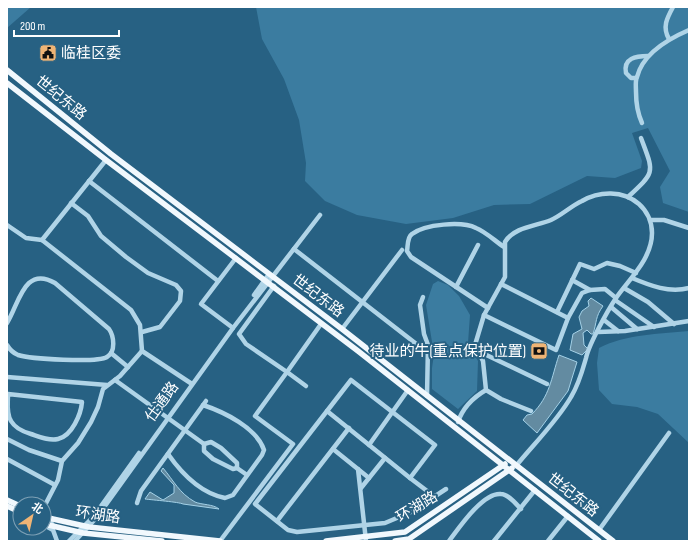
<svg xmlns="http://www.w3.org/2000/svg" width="696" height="548" font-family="'Sofia Sans Condensed','Noto Sans SC',sans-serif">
<rect width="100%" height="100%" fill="#276183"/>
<g fill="#3b7ca0">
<path d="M7,7H31L7,28Z"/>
<path d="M256,7H689V212L663,203L660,187L670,171L648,128L632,133L642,161L641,168L615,178L587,176L530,204L494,205L453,218L406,224L357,215L325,201L305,181L306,163L299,120L284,79L262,39Z"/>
<path d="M438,281L448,285L459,296L470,315L468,343L478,361L477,391L458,409L432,389V368L434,354L426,305L433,284Z"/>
<path d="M689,331V443L658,414L637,407L612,404L599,390L597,363L599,348C627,334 658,334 689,331Z"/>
</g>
<g fill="#638ba1" stroke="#a4d1e7">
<path d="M591,298L603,306C595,317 597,322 593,334H591L587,330L583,333L584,345L588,349L582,355L570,350L573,334L582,329L579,317L582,311L589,306L588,301Z"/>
<path d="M559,355L577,362L568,391L537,433L523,420L527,415L532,414C550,396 551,379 559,355Z"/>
<path d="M163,468C174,481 179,493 195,502C202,505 213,504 219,509L183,504C179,502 153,500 145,499L150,492L163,500L174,493V485L161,471Z"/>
</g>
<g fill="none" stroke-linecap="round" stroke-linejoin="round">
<g stroke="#b0d4e7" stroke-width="4.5">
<path d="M669,39C662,27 667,18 673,7"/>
<path d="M636,78H631L626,73C623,58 636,56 648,56"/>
<path d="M642,123C637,112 636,104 636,92C636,87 635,81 637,77C643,53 668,39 689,30"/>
<path d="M89,181L218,281"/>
<path d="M628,197C656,171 654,173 641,138"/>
<path d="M71,203L88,216L101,236L126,257L148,273L176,285L181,291L180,301L160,327L142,332"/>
<path d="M650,220H664L689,228"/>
<path d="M7,225L26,238L42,240L131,310L140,325L142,351L192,384"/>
<path d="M42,240L106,160"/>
<path d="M294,249L428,353"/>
<path d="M632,278C651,286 669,293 689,288"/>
<path d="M572,280L590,290"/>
<path d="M456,287L478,245"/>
<path d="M624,288L648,302L674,324"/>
<path d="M254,295L269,274"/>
<path d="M423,297L420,305L424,334L428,345L427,396"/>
<path d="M615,300L654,327"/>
<path d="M611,307L637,329"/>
<path d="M488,308L411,257L407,251C408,246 407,237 412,234C425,224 462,221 476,228C486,232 495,241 504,247"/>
<path d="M557,312L580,264L594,269L607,263L620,266L636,273"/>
<path d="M484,315L556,350L568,318L501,284"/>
<path d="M568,318L582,293L590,290L605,289L616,298"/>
<path d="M604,320L618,331"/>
<path d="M7,323C19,304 24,265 55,283L109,329C114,336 116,352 107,357C97,363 30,359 18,355C13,353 10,350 7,345"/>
<path d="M233,328L201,304L236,258"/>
<path d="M342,329L402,250"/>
<path d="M598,332L625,331L689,321"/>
<path d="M478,351L547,384"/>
<path d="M111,353L128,367"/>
<path d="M7,377L107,385"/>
<path d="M115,380L204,444"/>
<path d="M306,386L287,372L321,324"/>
<path d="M7,394H8L82,402C81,414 72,436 58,439C49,441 40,437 31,434C24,432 15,428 11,421C6,413 8,403 8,394"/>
<path d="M327,411L410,478"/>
<path d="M458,422C463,407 474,397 486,390"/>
<path d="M7,439L29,450L62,461"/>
<path d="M204,444L211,442L221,448L237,463V468L247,475"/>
<path d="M204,444V451L213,459L233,469L237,468"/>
<path d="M369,445L408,390"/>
<path d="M333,449L369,478"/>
<path d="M168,454C182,474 200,493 225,498L233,495L262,455L264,450C257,428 224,412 203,405"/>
<path d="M7,459L55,485"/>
<path d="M516,466C533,445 558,420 571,397C579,384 582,372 586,358C589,344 608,310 616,298C629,279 652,259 652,233C652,222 647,211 639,204C623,190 599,191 582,201C571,206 562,215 551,220C536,226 514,227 505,242V277L484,315L475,345L483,361L486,390L501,399L531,411"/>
<path d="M358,469L366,541"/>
<path d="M361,488L385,458"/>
<path d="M435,497L410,478L435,445L351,380L255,504L288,530L297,532L385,523L411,512L446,489"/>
<path d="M137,503L141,491L206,401"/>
<path d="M44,507L58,480L62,461L78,443L91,422L98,407L103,389L120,376L142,351"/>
<path d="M44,512L54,527"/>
<path d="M277,521L349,428"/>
<path d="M44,525L53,530L57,541"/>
<path d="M599,530L669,433"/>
<path d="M69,541L94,516L139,453"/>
<path d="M75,541L97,517L233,328L320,215"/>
<path d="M220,541L293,444L255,416L287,372L246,344L239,334L274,286"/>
<path d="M449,541C459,528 483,492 501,494C508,494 516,504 521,509"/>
<path d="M494,541L535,490"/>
<path d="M548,541L568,516"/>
</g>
<g stroke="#f1f8fd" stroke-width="5.5">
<path d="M7,70L111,154L342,329L613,541"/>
<path d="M7,83L106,160L358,351L599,541"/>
<path d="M7,500L20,506"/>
<path d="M7,506L20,512"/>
<path d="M44,517L89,527L220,541"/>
<path d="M44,524L83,533L162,541"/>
<path d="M326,541L405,532L505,464"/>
<path d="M395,541L409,539L512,468"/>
</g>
</g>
<defs>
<symbol id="civic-square" viewBox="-11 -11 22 22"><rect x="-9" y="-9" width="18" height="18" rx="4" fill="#efb475" stroke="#276183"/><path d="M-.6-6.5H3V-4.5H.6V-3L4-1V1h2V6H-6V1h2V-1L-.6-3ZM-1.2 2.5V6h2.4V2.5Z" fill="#111"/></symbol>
<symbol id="bank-square" viewBox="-11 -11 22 22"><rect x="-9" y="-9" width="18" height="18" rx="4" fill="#efb475" stroke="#276183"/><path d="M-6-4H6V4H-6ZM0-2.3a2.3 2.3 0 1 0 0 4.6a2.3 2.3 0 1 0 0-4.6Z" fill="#111"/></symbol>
</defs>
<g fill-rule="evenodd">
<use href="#civic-square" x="38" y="43" width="20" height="20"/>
<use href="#bank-square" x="529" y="341" width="20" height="20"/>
</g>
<g text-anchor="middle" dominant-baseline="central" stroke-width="4" stroke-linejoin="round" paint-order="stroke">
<g font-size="15" fill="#fff" stroke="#276183" text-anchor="start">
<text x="61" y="53">临桂区委</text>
<text x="526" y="351" text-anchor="end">待业的牛(重点保护位置)</text>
</g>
<g font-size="15" fill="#fff" stroke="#276183">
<text transform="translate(61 98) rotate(39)">世纪东路</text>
<text transform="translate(318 296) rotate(37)">世纪东路</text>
<text transform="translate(162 402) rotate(-54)">仕通路</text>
<text transform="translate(573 495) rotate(38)">世纪东路</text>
<text transform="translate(417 507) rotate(-31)">环湖路</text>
<text transform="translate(98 515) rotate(8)">环湖路</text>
</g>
</g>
<rect width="696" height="548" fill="none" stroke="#ffffff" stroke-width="16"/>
<g transform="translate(32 516) rotate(34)"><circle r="19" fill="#276183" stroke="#7da0b5"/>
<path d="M0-3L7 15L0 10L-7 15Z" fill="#efb475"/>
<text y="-6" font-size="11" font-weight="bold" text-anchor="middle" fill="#ffffff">北</text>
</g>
<path d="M14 30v6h105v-6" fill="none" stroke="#ffffff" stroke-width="2"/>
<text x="20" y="30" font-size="12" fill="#ffffff" stroke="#276183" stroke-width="3" paint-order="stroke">200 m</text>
</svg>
